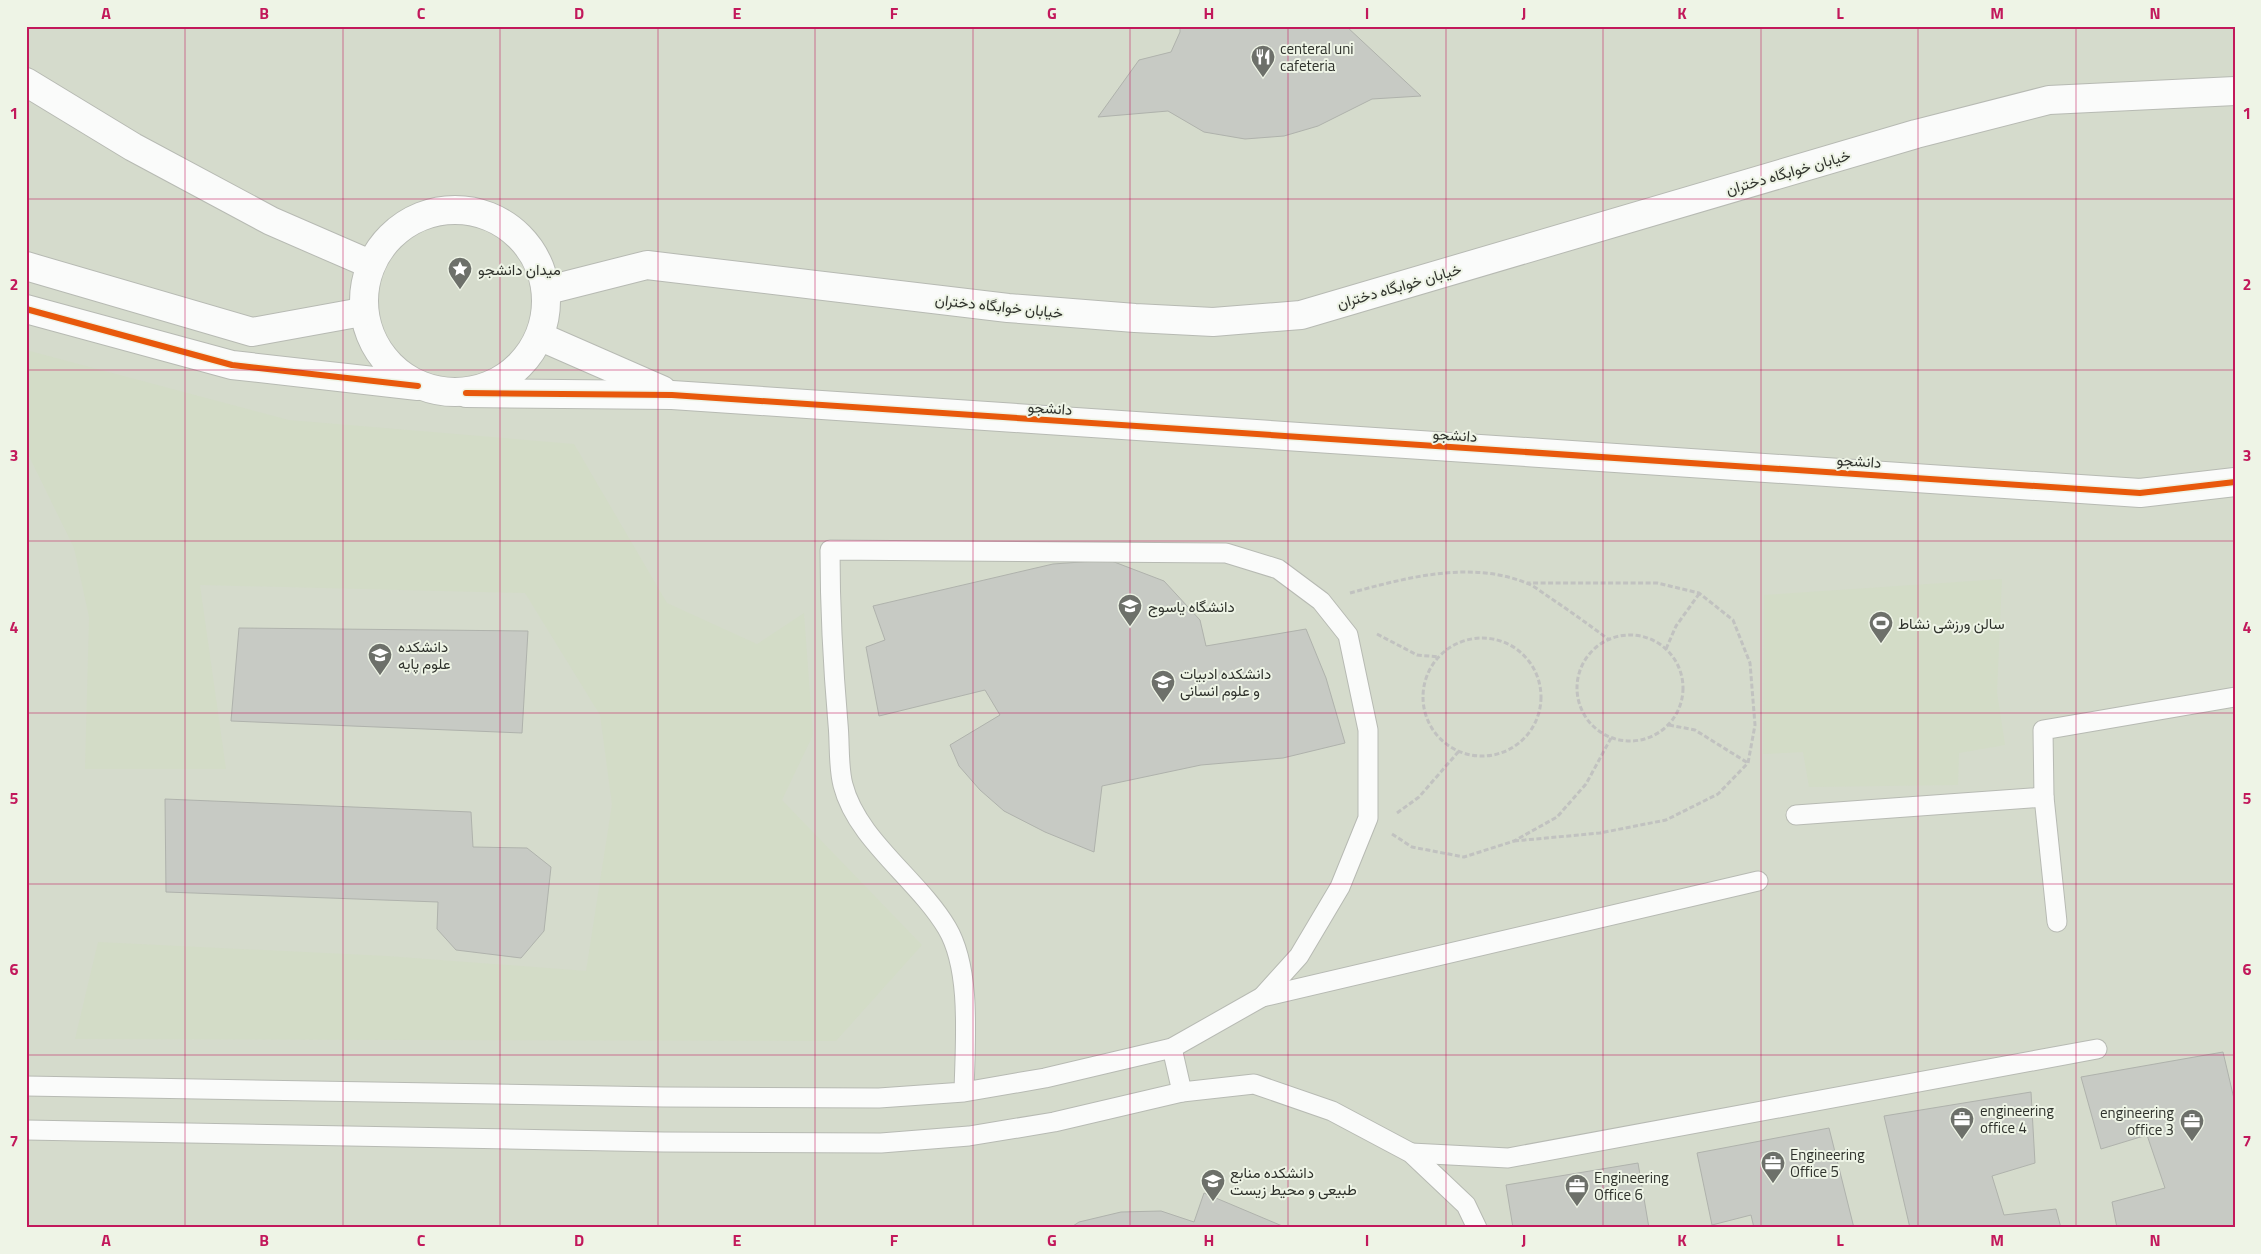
<svg xmlns="http://www.w3.org/2000/svg" width="2261" height="1254" font-family="'Titillium Web',Vazirmatn,sans-serif">
<rect width="100%" height="100%" fill="#e0e4dc"/>
<rect fill="#d5dbcc" x="26" y="26" width="2209" height="1202"/>
<g fill="#d3dcc7">
<path d="M26,350L289,420L574,444L667,603L757,644L804,613L813,735L782,800L922,945L836,1041L75,1039L98,942L387,956L586,971L612,804L600,715L525,593L200,585L226,769H85L89,617L74,548L26,450Z"/>
<path d="M2002,579L1997,693L2005,745L1959,753L1958,785L1809,787L1803,752L1763,754L1764,595Z"/>
</g>
<g fill="#c7cac4" stroke="#afb2ac">
<path d="M1180,26H1346L1421,96L1372,99L1318,126L1284,136L1245,139L1204,132L1168,111L1098,117L1139,60L1171,52L1180,32Z"/>
<path d="M1109,560L1164,581L1200,620L1206,646L1306,629L1326,678L1345,743L1283,758L1201,765L1102,786L1094,852L1045,832L1004,811L980,790L959,766L950,745L1000,715L985,690L879,716L866,647L885,640L873,606L1053,564Z"/>
<path d="M239,628L528,631L522,733L231,721Z"/>
<path d="M165,799L471,812L473,847L527,848L551,867L544,931L521,958L456,950L437,929L438,902L166,892Z"/>
<path d="M2223,1052L2235,1103V1228H2117L2112,1202L2165,1188L2147,1135L2101,1149L2081,1077Z"/>
<path d="M2031,1092L2035,1163L1992,1176L2004,1215L2056,1209L2061,1228H1910L1884,1116Z"/>
<path d="M1829,1128L1854,1228H1754L1751,1215L1712,1225L1697,1153Z"/>
<path d="M1638,1163L1649,1228H1513L1506,1185Z"/>
<path d="M1204,1193L1287,1228H1070L1079,1222L1121,1212L1161,1211L1194,1222Z"/>
</g>
<g fill="none" stroke-linecap="round" stroke-linejoin="round">
<defs>
<g id="service">
<path d="M2044,797L2057,922"/>
<path d="M1796,815L2044,797L2043,730L2235,697"/>
<path d="M1262,997L1758,881"/>
<path d="M26,1086L664,1097L879,1098L964,1092L1045,1078L1172,1048L1262,997L1299,956L1340,887L1368,818V730L1348,635L1321,601L1278,569L1226,553L830,550C830,608 833,666 838,724C840,743 838,766 843,785C857,840 918,879 947,928C972,970 965,1044 964,1092"/>
<path d="M1182,1092L1254,1084L1332,1111L1411,1153L1466,1205L1477,1228"/>
<path d="M26,1130L664,1142L881,1143L969,1136L1054,1122L1182,1092L1172,1048"/>
<path d="M1411,1153L1508,1158L2097,1049"/>
</g>
<g id="minor">
<path d="M26,82L133,147L271,221L370,264"/>
<path d="M548,290L647,265L1008,308L1135,318L1213,322L1301,315L1916,134L2049,100L2235,91"/>
</g>
<g id="tertiary">
<circle cx="455" cy="301" r="91"/>
<path d="M26,266L252,332L362,312"/>
<path d="M26,309L232,365L418,386"/>
<path d="M541,337L662,390"/>
<path d="M466,393L672,395L2140,493L2235,482"/>
</g>
</defs>
<use href="#service" stroke="#b7bab3" stroke-width="21"/>
<use href="#minor" stroke="#b7bab3" stroke-width="30"/>
<use href="#tertiary" stroke="#b7bab3" stroke-width="30"/>
<g stroke="#c1c2c0" stroke-width="3" stroke-dasharray="5 2.5" stroke-linecap="butt">
<path d="M1350,593C1405,578 1471,560 1526,583C1533,585 1540,591 1546,595C1567,609 1588,624 1608,639"/>
<path d="M1377,634L1417,655L1439,657"/>
<circle cx="1630" cy="688" r="53"/>
<circle cx="1482" cy="697" r="59"/>
<path d="M1666,649L1676,626L1699,594"/>
<path d="M1669,725L1695,730L1748,763"/>
<path d="M1397,813L1419,797L1459,751"/>
<path d="M1392,834L1412,847L1464,857L1514,841L1557,817L1586,784L1611,738"/>
<path d="M1514,841L1600,833L1666,820L1718,794L1748,763L1755,725L1750,663L1733,620L1699,593L1657,583H1527"/>
</g>
<use href="#service" stroke="#fafbfa" stroke-width="19"/>
<use href="#minor" stroke="#fafbfa" stroke-width="28"/>
<use href="#tertiary" stroke="#fafbfa" stroke-width="28"/>
<defs>
<g id="cycleway">
<path d="M26,309L232,365L418,386"/>
<path d="M466,393L672,395L2140,493L2235,482"/>
</g>
</defs>
<use href="#cycleway" stroke="#eef4e6" stroke-width="9"/>
<use href="#cycleway" stroke="#e8590c" stroke-width="6"/>
</g>
<path fill="none" stroke="#c2185b" stroke-width="1" stroke-opacity="0.55" d="M185,26V1228M343,26V1228M500,26V1228M658,26V1228M815,26V1228M973,26V1228M1130,26V1228M1288,26V1228M1446,26V1228M1603,26V1228M1761,26V1228M1918,26V1228M2076,26V1228M26,199H2235M26,370H2235M26,541H2235M26,713H2235M26,884H2235M26,1055H2235"/>
<defs>
<symbol id="restaurant-pin" viewBox="-11 -11 22 30"><path d="M0 17L-7.5 6A9.5 9.5 0 1 1 7.5 6Z" fill="#6d706a" stroke="#eef4e6"/><path d="M-5-6h1v4h1v-4h1v4h1v-4h1v5L-1.5 .5V6h-2V.5L-5-1ZM5-6V6H3V1.5H1.5Q1.5-4 5-6Z" fill="#fff"/></symbol>
<symbol id="sight-pin" viewBox="-11 -11 22 30"><path d="M0 17L-7.5 6A9.5 9.5 0 1 1 7.5 6Z" fill="#6d706a" stroke="#eef4e6"/><path d="M0-6L1.8-2.2L6-1.7L2.9 1.2L3.7 5.4L0 3.3L-3.7 5.4L-2.9 1.2L-6-1.7L-1.8-2.2Z" fill="#fff"/></symbol>
<symbol id="university-pin" viewBox="-11 -11 22 30"><path d="M0 17L-7.5 6A9.5 9.5 0 1 1 7.5 6Z" fill="#6d706a" stroke="#eef4e6"/><path d="M0-5L7-2L0 1L-7-2ZM-4 1L0 2.5L4 1V4Q0 6-4 4Z" fill="#fff"/></symbol>
<symbol id="stadium-pin" viewBox="-11 -11 22 30"><path d="M0 17L-7.5 6A9.5 9.5 0 1 1 7.5 6Z" fill="#6d706a" stroke="#eef4e6"/><path d="M0-5a6.5 5 0 1 0 0 10a6.5 5 0 1 0 0-10ZM-3.5-1.8h7v3.6h-7Z" fill="#fff"/></symbol>
<symbol id="office-pin" viewBox="-11 -11 22 30"><path d="M0 17L-7.5 6A9.5 9.5 0 1 1 7.5 6Z" fill="#6d706a" stroke="#eef4e6"/><path d="M-6-3h4V-5.5h4V-3h4V5H-6ZM-1-4.5V-3h2v-1.5ZM-6 0V1H6V0Z" fill="#fff"/></symbol>
</defs>
<g fill-rule="evenodd">
<use href="#restaurant-pin" x="1249" y="43" width="28" height="38"/>
<use href="#sight-pin" x="446" y="255" width="28" height="38"/>
<use href="#university-pin" x="1116" y="592" width="28" height="38"/>
<use href="#stadium-pin" x="1867" y="609" width="28" height="38"/>
<use href="#university-pin" x="366" y="641" width="28" height="38"/>
<use href="#university-pin" x="1149" y="668" width="28" height="38"/>
<use href="#office-pin" x="1948" y="1105" width="28" height="38"/>
<use href="#office-pin" x="2178" y="1107" width="28" height="38"/>
<use href="#office-pin" x="1759" y="1149" width="28" height="38"/>
<use href="#university-pin" x="1199" y="1167" width="28" height="38"/>
<use href="#office-pin" x="1563" y="1172" width="28" height="38"/>
</g>
<g text-anchor="middle" dominant-baseline="central" stroke-width="4" stroke-linejoin="round" paint-order="stroke">
<g font-size="15" fill="#2f322c" stroke="#eef4e6" text-anchor="start">
<text x="1280" y="48">centeral uni<tspan x="1280" dy="17">cafeteria</tspan></text>
<text x="478" y="269">میدان دانشجو</text>
<text x="1148" y="606">دانشگاه یاسوج</text>
<text x="1898" y="623">سالن ورزشی نشاط</text>
<text x="398" y="646">دانشکده<tspan x="398" dy="17">علوم پایه</tspan></text>
<text x="1180" y="673">دانشکده ادبیات<tspan x="1180" dy="17">و علوم انسانی</tspan></text>
<text x="1980" y="1110">engineering<tspan x="1980" dy="17">office 4</tspan></text>
<text x="2174" y="1112" text-anchor="end">engineering<tspan x="2174" dy="17">office 3</tspan></text>
<text x="1790" y="1154">Engineering<tspan x="1790" dy="17">Office 5</tspan></text>
<text x="1230" y="1172">دانشکده منابع<tspan x="1230" dy="17">طبیعی و محیط زیست</tspan></text>
<text x="1594" y="1177">Engineering<tspan x="1594" dy="17">Office 6</tspan></text>
</g>
<g font-size="15" fill="#2f322c" stroke="#eef4e6">
<text transform="translate(1788 172) rotate(-16)">خیابان خوابگاه دختران</text>
<text transform="translate(1399 286) rotate(-16)">خیابان خوابگاه دختران</text>
<text transform="translate(999 306) rotate(6)">خیابان خوابگاه دختران</text>
<text transform="translate(1050 408) rotate(4)">دانشجو</text>
<text transform="translate(1455 435) rotate(4)">دانشجو</text>
<text transform="translate(1859 461) rotate(4)">دانشجو</text>
</g>
</g>
<rect width="2261" height="1254" fill="none" stroke="#eef4e6" stroke-width="55"/>
<rect x="28" y="28" width="2206" height="1198" fill="none" stroke="#c2185b" stroke-width="2"/>
<g font-size="16" text-anchor="middle" font-weight="bold" fill="#c2185b">
<text x="106" y="19">A</text>
<text x="264" y="19">B</text>
<text x="421" y="19">C</text>
<text x="579" y="19">D</text>
<text x="737" y="19">E</text>
<text x="894" y="19">F</text>
<text x="1052" y="19">G</text>
<text x="1209" y="19">H</text>
<text x="1367" y="19">I</text>
<text x="1524" y="19">J</text>
<text x="1682" y="19">K</text>
<text x="1840" y="19">L</text>
<text x="1997" y="19">M</text>
<text x="2155" y="19">N</text>
<text x="14" y="119">1</text>
<text x="2247" y="119">1</text>
<text x="14" y="290">2</text>
<text x="2247" y="290">2</text>
<text x="14" y="461">3</text>
<text x="2247" y="461">3</text>
<text x="14" y="633">4</text>
<text x="2247" y="633">4</text>
<text x="14" y="804">5</text>
<text x="2247" y="804">5</text>
<text x="14" y="975">6</text>
<text x="2247" y="975">6</text>
<text x="14" y="1147">7</text>
<text x="2247" y="1147">7</text>
<text x="106" y="1246">A</text>
<text x="264" y="1246">B</text>
<text x="421" y="1246">C</text>
<text x="579" y="1246">D</text>
<text x="737" y="1246">E</text>
<text x="894" y="1246">F</text>
<text x="1052" y="1246">G</text>
<text x="1209" y="1246">H</text>
<text x="1367" y="1246">I</text>
<text x="1524" y="1246">J</text>
<text x="1682" y="1246">K</text>
<text x="1840" y="1246">L</text>
<text x="1997" y="1246">M</text>
<text x="2155" y="1246">N</text>
</g>
</svg>
